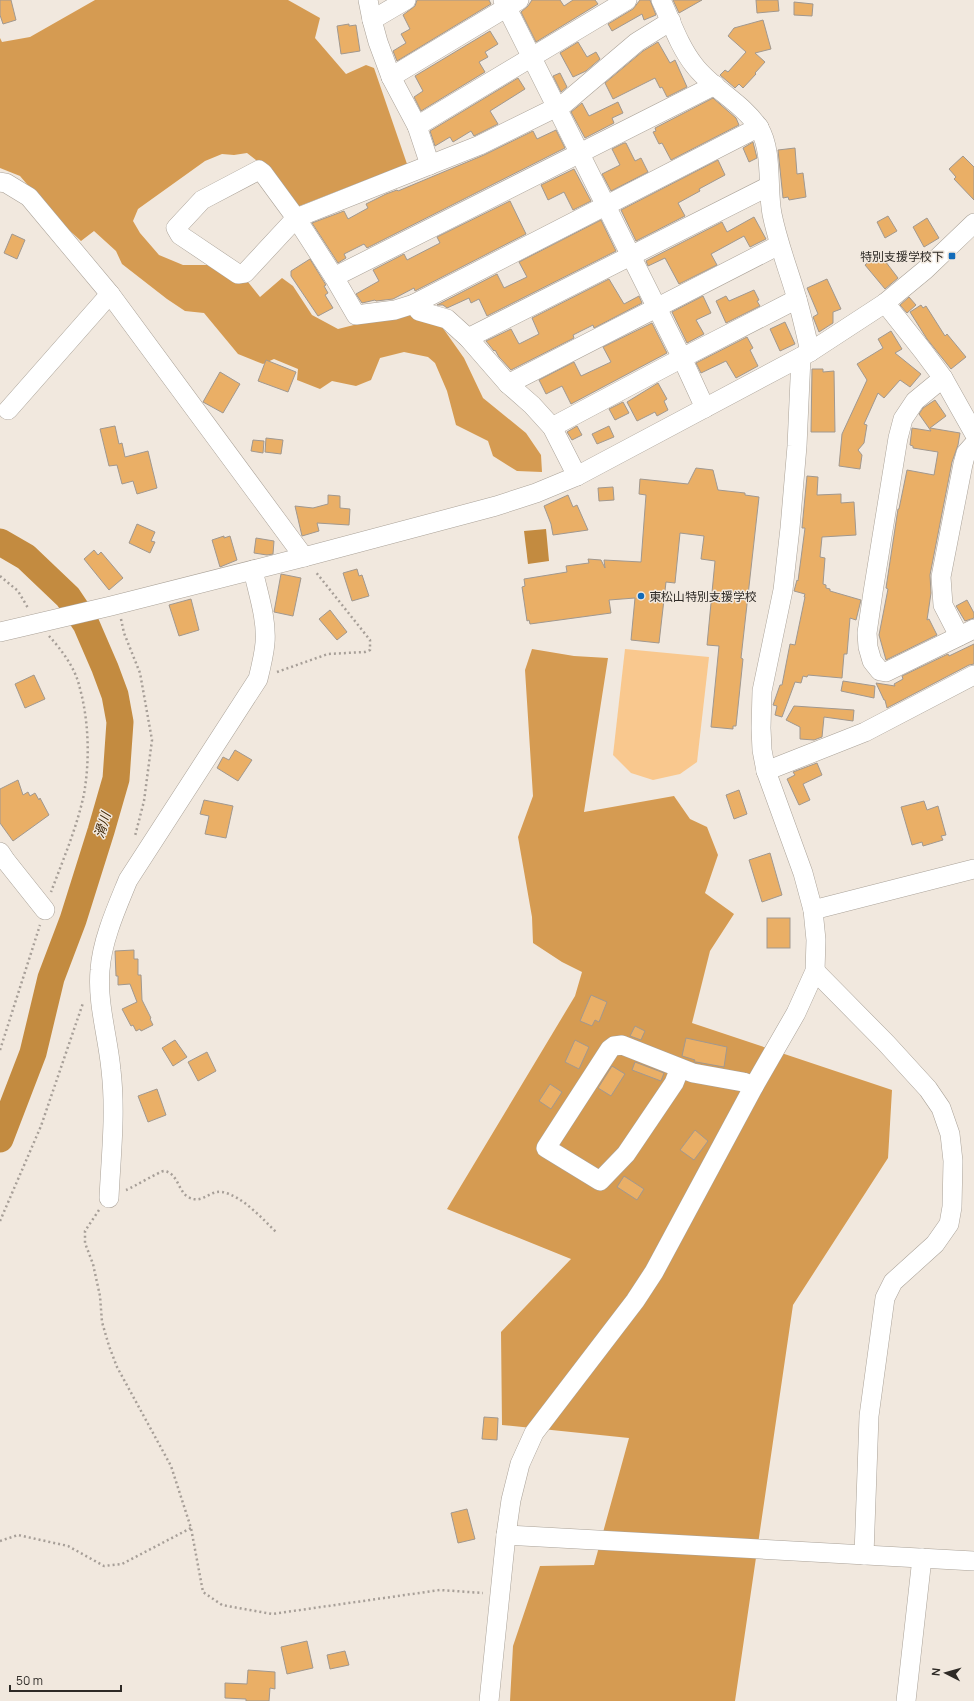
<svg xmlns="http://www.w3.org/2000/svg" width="974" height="1701" font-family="Manrope,'Noto Sans JP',sans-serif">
<rect width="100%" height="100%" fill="#f1e8de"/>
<path fill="#f9c88e" d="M625,649L709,657L697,762L680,774L653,780L631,773L613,755Z"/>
<g fill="#d59b52">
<path d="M95,0H288L320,18L315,38L346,74L366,65L374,68L407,164L297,207L269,170L247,153L234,155L222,154L205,161L138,209L133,221L140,233L159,255L183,265H212L236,281L248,282L260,297L282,278L293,286L312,315L338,329L413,310L440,324L464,358L483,398L526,433L541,455L542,472L517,471L493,456L488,441L456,425L447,391L435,363L428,357L404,352L380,358L371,380L356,386L332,381L320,389L297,380L298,369L274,359L263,364L238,354L204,313L185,311L167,299L122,264L116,251L94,231L81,241L55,217L20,176L0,168V38L2,42L30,37Z"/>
<path d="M532,649L574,656L608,658L584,812L674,796L690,819L707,827L718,855L705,893L734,914L710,951L692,1023L892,1090L888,1158L793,1305L735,1701H510L513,1646L540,1566L594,1565L629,1438L502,1425L501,1332L571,1259L447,1209L575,996L582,972L562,962L533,943L532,917L518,837L533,796L525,670Z"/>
</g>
<path fill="#c38b40" d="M546,529L549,561L528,564L524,531Z"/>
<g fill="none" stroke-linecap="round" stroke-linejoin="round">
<path stroke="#c38b40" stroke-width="27" d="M0,542L26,557L68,597L86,624L105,668L115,695L120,722L116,779L101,831L73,920L51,978L33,1053L0,1139"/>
</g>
<g fill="#eaaf66" stroke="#a1988f">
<path d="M0,0H11L16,20L3,24L0,15Z"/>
<path d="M417,0H489L491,4L397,61L393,51L406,43L401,34L410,29L403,15L415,6Z"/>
<path d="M532,0H560L564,6L573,0H595L598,4L536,42L521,12L528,6Z"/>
<path d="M640,0H650L656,15L644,20L642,14L612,31L608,24L633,9Z"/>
<path d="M673,0H702L679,13Z"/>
<path d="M756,0H778L779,11L757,13Z"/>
<path d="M794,2L813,4L812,16L794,15Z"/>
<path d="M763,20L771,49L755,53L765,62L755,73L756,74L743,88L739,84L735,88L720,75L725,70L728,72L746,52L728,36L734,28Z"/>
<path d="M349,24V26L356,25L360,51L341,54L337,26Z"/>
<path d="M490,31L498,44L485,52L488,57L479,62L485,72L421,111L414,97L423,91L415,76Z"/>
<path d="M578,42L587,57L596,52L600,59L586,71L573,77L560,53Z"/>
<path d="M658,42L670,63L675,60L687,87L667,97L662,87L660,88L655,78L613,99L605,83L643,51Z"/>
<path d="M560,73L567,87L561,92L553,76Z"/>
<path d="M518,78L525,89L490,111L498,124L474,136L471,131L453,142L450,137L435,146L430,131Z"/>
<path d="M713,98L736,118L739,125L671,160L662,143L659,144L653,132L656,131L655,128Z"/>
<path d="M618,102L623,113L612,118L614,123L585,138L571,112L582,103L589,116Z"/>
<path d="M556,130L565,148L367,248L364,244L344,254L346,258L338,263L312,223L344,211L348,219L368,208L366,204L386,194L397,190L398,191L484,155L533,131L537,139Z"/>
<path d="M753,142L757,158L749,162L743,148Z"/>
<path d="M624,143H626L635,161L641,158L648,172L611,191L602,174L620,165L612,149Z"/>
<path d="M795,148L797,174L803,173L806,197L789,200L788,197L783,198L778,150Z"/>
<path d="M963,156L974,167V200L954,179L956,177L949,169Z"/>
<path d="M718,160L725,175L699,189L700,191L678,203L685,216L636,241L621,210Z"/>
<path d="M574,169L591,201L573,210L564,192L548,200L541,185Z"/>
<path d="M510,201L526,234L415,291L414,288L393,299L376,301L375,300L362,303L356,294L379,281L373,270L404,254L407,260L440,243L437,237Z"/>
<path d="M888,216L897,231L885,238L877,222Z"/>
<path d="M754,217L766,239L750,247L744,236L711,254L717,265L679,284L665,258L648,266L646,261L722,222L727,232Z"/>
<path d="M927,218L939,238L924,247L913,227Z"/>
<path d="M601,220L616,251L487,316L479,299L471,303L469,298L447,308L443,305H437L497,274L504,288L527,277L519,262Z"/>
<path d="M12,234L25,240L17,259L4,253Z"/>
<path d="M879,253L898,278L885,289L865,265Z"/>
<path d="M310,259L326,285L324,286L328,293L325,295L333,308L318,316L291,276V271Z"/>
<path d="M609,279L624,304L639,296L642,303L594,328L593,325L573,335L574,338L511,370L499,357L495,350L494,351L486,341L511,329L519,344L539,334L532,318Z"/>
<path d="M827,279L841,309L833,312V323L819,332L813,317L818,314L807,288Z"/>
<path d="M754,290L759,300L757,301L760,306L726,323L716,301L726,296L729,301Z"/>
<path d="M703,296L711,313L696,320L704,334L687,343L672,312Z"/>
<path d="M909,297L916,305L907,313L900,305Z"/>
<path d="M921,305L923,308L926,306L945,336L947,334L966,357L951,369L927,339L910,312Z"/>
<path d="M785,322L795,344L780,351L770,329Z"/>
<path d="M652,323L667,353L571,404L562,386L546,394L539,380L574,362L581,376L611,362L603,347Z"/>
<path d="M891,331L902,349L895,353L921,374L910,387L900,380L884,398L878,393L864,424L867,425L864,443L858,450L862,455L860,469L839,466L842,434L867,380L857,364L883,348L878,339Z"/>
<path d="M747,337L753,348L750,350L758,366L736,378L726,361L701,373L696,363Z"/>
<path d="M266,360L296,372L288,392L258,381Z"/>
<path d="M812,369H823V372L834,371L835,432H811Z"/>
<path d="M220,372L240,384L223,413L203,402Z"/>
<path d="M658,383L667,399L664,401L668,410L657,416L655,412L637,421L627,402Z"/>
<path d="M935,400L946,416L930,428L960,433L958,445L952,462L930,575L931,593L927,620L929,619L937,635L886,660L879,635L888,589L886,588L898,509H899L907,470L934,475L938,452L913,448V446L910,445L912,428L931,431L919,414L923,408Z"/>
<path d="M623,402L629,413L615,420L609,409Z"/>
<path d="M115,426L119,444L122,443L125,457L148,451L157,488L137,494L133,481L122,484L117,465L109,466L100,429Z"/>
<path d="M577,426L582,435L572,440L567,432Z"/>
<path d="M609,426L614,437L597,444L592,434Z"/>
<path d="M266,438L283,440L281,454L265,452Z"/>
<path d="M253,440L264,441L263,453L251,451Z"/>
<path d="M696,468L713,470L718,490L745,493V495L759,497L741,658L743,659L736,726H733V729L711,727L719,646L707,645L715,561L701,559L704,536L680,533L675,583L666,582L659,643L631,640L635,598L609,600L611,613L530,624L529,620L527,621L522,587L525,586L524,579L567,572L566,566L589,563L588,559L601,560L605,568L604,560L641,562L646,495L639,494L640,479L688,484Z"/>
<path d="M807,476L818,477L817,495L841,494V503L854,502L856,535L822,537L820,557L825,558L823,584L826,585V588L830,589V591L861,600L856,620L850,618L847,654H844L842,678L808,675L807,677L803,676L801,683L795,682L782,717L775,715L777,706L773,705L780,685H782L790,644L795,645L805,597H804L805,594L794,591L797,580L798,581L805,528H802Z"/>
<path d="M613,487L614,500L599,501L598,488Z"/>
<path d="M328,495L340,496V508L350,509L349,525L317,523L319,531L302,536L295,506L313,508L328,504Z"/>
<path d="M568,495L573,507L577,505L588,530L553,535L551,524L544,506Z"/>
<path d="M137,524L155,532L151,541L155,542L150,553L129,543Z"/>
<path d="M224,536V538L230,536L237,560L220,567L212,540Z"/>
<path d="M256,538L274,541L273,554L267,555L254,553Z"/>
<path d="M94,550L98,555L101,552L123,578L109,590L84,559Z"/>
<path d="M357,569L359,576L362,575L369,596L352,601L343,573Z"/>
<path d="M281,574L301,578L293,616L274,612Z"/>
<path d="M191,599L199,630L179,636L169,605Z"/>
<path d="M967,600L974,613V618L965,621L956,606Z"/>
<path d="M330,610L347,632L337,640L319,619Z"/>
<path d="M974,644V664L969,665L887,708L885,700H884L876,683L895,686L894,684L903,679L902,676L948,654L949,656Z"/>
<path d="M34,675L45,699L25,708L15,684Z"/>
<path d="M843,681L875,686L874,698L841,691Z"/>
<path d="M794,706L854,710L853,721L824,717L822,737L814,740L800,739V727L786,720Z"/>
<path d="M235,750L252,760L238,781L217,768L223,757L229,760Z"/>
<path d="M817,763L822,775L803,784L810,800L799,805L787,779L795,775L793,772Z"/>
<path d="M18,780L23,795L28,792L30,796L35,793L39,800L40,798L49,815L13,841L0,823V789Z"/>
<path d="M739,790L747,814L734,819L726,795Z"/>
<path d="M204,800L233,806L226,838L205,834L209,816L200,814Z"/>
<path d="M924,801L927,810L938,806L946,835L941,836L943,840L923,846L922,842L912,845L901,807Z"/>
<path d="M770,853L782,895L762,902L749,860Z"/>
<rect x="767" y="918" width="23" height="30"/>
<path d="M134,950V959H138V975H141L142,1000L151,1018L150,1019L153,1025L141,1031L140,1029L136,1031L133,1025L131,1026L122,1009L137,1002L130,984L118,985V976H116L115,951Z"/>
<path d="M591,995L607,1002L599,1022L595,1020L592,1026L580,1021Z"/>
<path d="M635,1026L645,1031L641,1040L630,1036Z"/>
<path d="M686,1038L727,1047L724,1067L696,1062H694L695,1060L682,1056Z"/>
<path d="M175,1040L187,1057L173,1066L162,1048Z"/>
<path d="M575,1040L589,1047L579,1069L565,1062Z"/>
<path d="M207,1052L216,1071L198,1081L188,1062Z"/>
<path d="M635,1062L664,1073L661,1081L632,1070Z"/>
<path d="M612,1066L625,1074L611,1096L598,1088Z"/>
<path d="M550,1084L562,1092L551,1109L539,1101Z"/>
<path d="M157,1089L166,1115L148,1122L138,1096Z"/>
<path d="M695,1130L708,1141L694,1160L680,1150Z"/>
<path d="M624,1176L644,1189L637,1200L617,1187Z"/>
<path d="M484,1417L498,1418L497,1440L482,1439Z"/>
<path d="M467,1509L475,1539L458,1543L451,1513Z"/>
<path d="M307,1641L313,1668L287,1674L281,1647Z"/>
<path d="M345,1651L349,1665L330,1669L327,1655Z"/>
<path d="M248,1670L275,1672V1689L270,1688L269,1701H246V1699L225,1698V1683L247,1684Z"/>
</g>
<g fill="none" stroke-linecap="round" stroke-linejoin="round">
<defs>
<g id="minor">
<path d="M368,0L372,20"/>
<path d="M406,0L372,20L378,42L391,77L417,126L430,165"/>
<path d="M503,0L682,358L705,408"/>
<path d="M661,0C671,21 679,46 694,65C712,89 743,103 759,128C773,151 767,188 772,214C778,244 789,271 797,299C802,316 806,334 810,352"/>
<path d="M671,21L637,42L565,103L557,107L480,145L296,218L334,277L356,315L395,310L414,304L759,127"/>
<path d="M391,77L519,0"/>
<path d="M417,126L627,0"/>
<path d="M259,170L263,173L296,218L245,273L238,274L180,235L176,228L202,200Z"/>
<path d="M0,182L6,183L29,197L110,294L304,557"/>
<path d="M334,277L715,85"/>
<path d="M885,303L923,351L943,378L974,433"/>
<path d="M414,304L419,311L447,319L468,338L508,384L532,405L552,427L577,476"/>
<path d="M468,338L769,186"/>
<path d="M943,378L915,401L903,419L898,438L873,592L867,633L868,647L872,661L880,671L886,672L974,629"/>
<path d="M508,384L779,245"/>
<path d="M8,410L110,294"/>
<path d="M552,427L682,358L797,299"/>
<path d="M0,632L111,606L304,557L496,506L536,493L577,476L810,352L885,303L925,270L974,223"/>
<path d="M959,636L943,605L941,577L963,464L966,453L974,444"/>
<path d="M766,771L865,732L974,675"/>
<path d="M0,852L6,861L45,910"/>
<path d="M813,910L974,869"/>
<path d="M815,971L886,1043L928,1089L941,1108L950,1134L953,1161L952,1207L949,1224L935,1244L893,1282L885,1298L869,1416L864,1555"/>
<path d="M680,1068L674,1083L626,1154L600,1181L546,1148L610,1049L614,1046L622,1045L693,1073L743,1082L754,1086"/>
<path d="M109,1198C111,1155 116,1113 111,1070C108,1037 97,1003 100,970C102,940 117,907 128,880L258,679C261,667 264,655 265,643C267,619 258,593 253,570"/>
<path d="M506,1535L974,1561"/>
<path d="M489,1701L506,1535L511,1500L520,1464L534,1433L635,1301L654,1272L754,1086L796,1013L815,971L816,940L813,910L803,873L766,771L762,750L761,728L762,691L783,590L790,528L797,446L801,357"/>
<path d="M906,1701L922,1558"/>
</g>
</defs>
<use href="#minor" stroke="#aaa298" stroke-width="20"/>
<g stroke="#a79f98" stroke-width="2.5" stroke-dasharray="2 3" stroke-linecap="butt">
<path d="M0,576L18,591L28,608"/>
<path d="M121,619L124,633L140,673L152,740L144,801L135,836"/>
<path d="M49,636C61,649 75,668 79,685C89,720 90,759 84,794C77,827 63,860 51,892"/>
<path d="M277,672L328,654L365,652L370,650V640L315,571"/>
<path d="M0,1050L40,925"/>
<path d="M126,1190C134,1187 160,1171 164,1171C178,1173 178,1191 188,1197C202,1205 209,1190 222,1192C241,1195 263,1219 276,1232"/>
<path d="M99,1210L85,1231V1243L93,1264L100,1296L102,1322L109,1346L117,1367L171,1466L191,1528L203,1592L222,1605L272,1614L440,1590L483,1593"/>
<path d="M0,1221L41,1126L83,1003"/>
<path d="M0,1541L18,1535L68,1546L104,1566L122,1564L191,1528"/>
</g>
<use href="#minor" stroke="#fff" stroke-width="19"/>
</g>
<g fill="#126bb9" stroke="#f1e8de" stroke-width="1.5">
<rect x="948" y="252" width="8" height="8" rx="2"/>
<circle cx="641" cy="596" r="4"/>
</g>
<g text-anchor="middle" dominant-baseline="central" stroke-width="3" stroke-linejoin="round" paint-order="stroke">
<g font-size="12" fill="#2e2a26" stroke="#f1e8de" text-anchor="end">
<text x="944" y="256">特別支援学校下</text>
<text x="649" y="596" text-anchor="start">東松山特別支援学校</text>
</g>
<g font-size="13" font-style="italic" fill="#422a0a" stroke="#f1e8de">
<text transform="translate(102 825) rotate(-73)">滑川</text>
</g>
</g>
<g transform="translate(946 1673) rotate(276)" stroke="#f1e8de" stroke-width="3" paint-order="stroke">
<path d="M0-3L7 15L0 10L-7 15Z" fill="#2e2a26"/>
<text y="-6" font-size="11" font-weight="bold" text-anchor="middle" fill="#2e2a26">N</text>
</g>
<path d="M10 1685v6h111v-6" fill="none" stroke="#2e2a26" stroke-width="2"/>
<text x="16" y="1685" font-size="12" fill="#2e2a26" stroke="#f1e8de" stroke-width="3" paint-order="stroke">50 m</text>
</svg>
